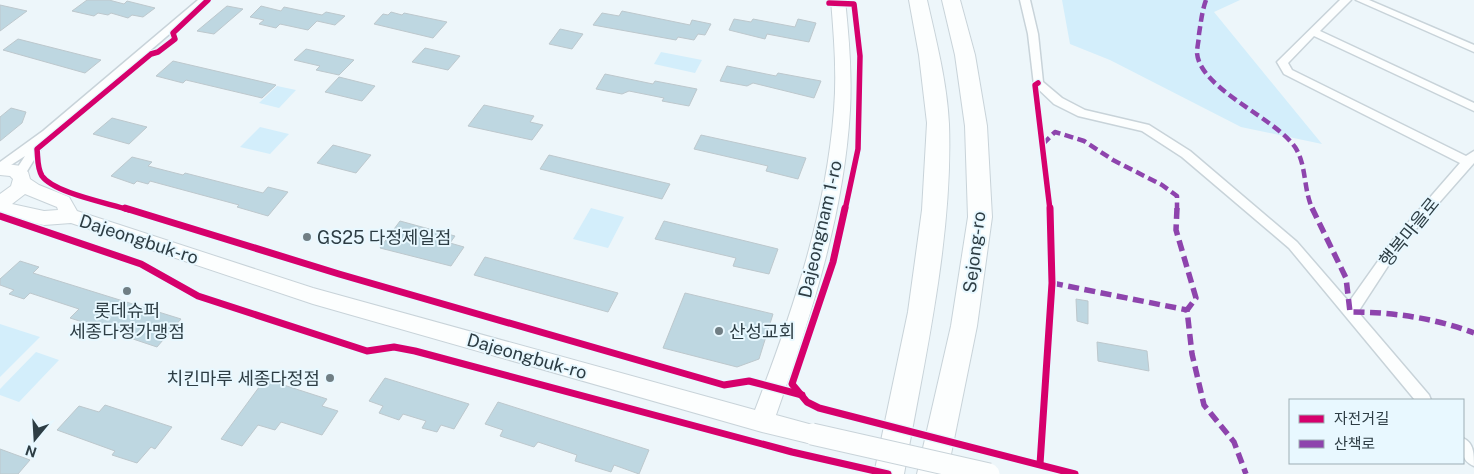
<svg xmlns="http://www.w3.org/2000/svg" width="1474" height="474" font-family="'Public Sans','Noto Sans KR',sans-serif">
<rect width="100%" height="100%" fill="#edf6fa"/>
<g fill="#d3eefb">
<path d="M1062,0H1240L1214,12L1322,144L1241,127L1110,60L1070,44Z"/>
<path d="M661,52L702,60L695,73L654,64Z"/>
<path d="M277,86L296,90L279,108L259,103Z"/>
<path d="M260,127L289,134L270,154L240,147Z"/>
<path d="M591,208L624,217L608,248L573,239Z"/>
<path d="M0,324L40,337L0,377Z"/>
<path d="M36,352L59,360L19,402L0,395V389Z"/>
</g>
<g fill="#bed7e1" stroke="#bdc8cd">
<path d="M87,0H109L124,4L127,1L155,8L143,17L132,15L128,18L111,13L108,15L98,13L94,16L72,11Z"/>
<path d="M0,5L27,11L0,31Z"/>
<path d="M227,6L243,9L214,34L197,31Z"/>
<path d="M261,6L281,11L284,7L322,15L326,12L345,16L335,25L317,21L308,30L280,24L276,28L259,24L264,20L250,17Z"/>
<path d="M622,11L690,25L692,20L711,24L705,35L698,34L694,40L678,37L676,40L593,25L602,13L619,16Z"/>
<path d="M391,12L402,15L404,13L447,22L433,38L374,24L383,14L388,15Z"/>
<path d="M734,19L751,22L753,19L795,27L798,19L816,23L809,42L767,34L765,39L729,30Z"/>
<path d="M560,29L583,34L572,49L549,44Z"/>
<path d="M18,39L101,60L85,73L3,50Z"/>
<path d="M425,48L460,56L448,70L412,62Z"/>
<path d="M306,49L354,60L339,75L316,70L320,66L294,60Z"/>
<path d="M173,61L276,85L262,98L186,80L183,83L156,76Z"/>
<path d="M727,66L776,76L778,73L821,81L814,98L753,83L747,86L720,81Z"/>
<path d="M605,74L653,84L655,81L697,89L689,106L662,101L664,98L629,91L622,94L596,89Z"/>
<path d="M339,77L375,86L362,101L325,92Z"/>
<path d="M484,105L534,116L530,122L543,125L532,140L468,126Z"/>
<path d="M11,108L26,112L22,123L0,141V117Z"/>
<path d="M112,118L147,127L129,144L93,134Z"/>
<path d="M701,135L806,158L798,179L766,171L768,166L694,149Z"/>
<path d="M333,145L371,155L356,173L317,163Z"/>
<path d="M549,155L670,184L662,199L540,169Z"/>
<path d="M132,157L152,162L148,166L183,175L185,173L263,193L268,187L288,192L268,216L237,207L239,205L150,181L148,184L137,181L134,184L111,176Z"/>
<path d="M400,221L455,236L450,243L464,247L451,266L380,248Z"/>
<path d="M664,221L778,249L769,274L733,266L736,258L655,239Z"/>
<path d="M485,257L618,293L608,312L474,275Z"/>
<path d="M20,261L39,267L33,273L181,319L157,347L130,338L133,334L95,322L92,325L70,318L79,309L30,293L24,299L9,294L14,290L0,285V279Z"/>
<path d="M685,293L773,314L759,359L737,367L663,348Z"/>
<path d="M1076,299L1088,301V324L1077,321Z"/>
<path d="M1097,342L1147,351L1149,371L1098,361Z"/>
<path d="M385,378L469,404L454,429L441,425L437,432L422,428L426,421L403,414L399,420L379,413L383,406L369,401Z"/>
<path d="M265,379L327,399L322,406L338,411L322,435L281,422L275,430L258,425L242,446L221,439Z"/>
<path d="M498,402L649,450L639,474L614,465L611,472L575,461L577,455L538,442L534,447L500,436L503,430L485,424Z"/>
<path d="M105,405L172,427L155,449L151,447L137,463L112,455L115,451L57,430L79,406L99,412Z"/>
<path d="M0,449L30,460L18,474H0Z"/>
</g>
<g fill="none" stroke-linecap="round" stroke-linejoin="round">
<defs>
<g id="street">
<path d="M198,0H209L40,145L42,147L24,176H16L14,173L25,156L0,172V162L43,131Z"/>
<path d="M1020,0H1030L1038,34L1043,82L1062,98L1085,110L1149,125L1190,151L1297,242L1349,302L1393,240L1460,163L1284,74L1277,62L1340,0H1351L1320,31L1474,103V111L1314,36L1288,63L1292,70L1466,156L1474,151V163L1401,246L1358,312L1429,395L1431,400H1415L1289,248L1182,157L1142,131L1078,116L1054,104L1034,85L1028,34Z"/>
<path d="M1356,0H1369L1474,45V52Z"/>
<path d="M1463,438C1474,443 1474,454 1474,466C1461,461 1462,450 1463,438Z"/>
</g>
<path id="secondary" d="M831,0H845C849,37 852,73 850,110C844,215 811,316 776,415L820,427L823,434L820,441L812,444L762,432L313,304L71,223L44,225L0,216V194L11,186L13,179L10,176L0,175V163L21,166L28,172L30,179L39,185L69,197L77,211L313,288L755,410C792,313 826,214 834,110C837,73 834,37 831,0ZM25,194L57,207L58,210L44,211L12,204Z"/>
<g id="highway">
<path d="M909,0H927C936,40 947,82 949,124C953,238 924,362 904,474H874L908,312L922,210L927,123L919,55Z"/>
<path d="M942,0H960L975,55L987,126L992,217L977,326L947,474H917L951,326L968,217L965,126L955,55Z"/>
</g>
</defs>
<use href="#street" stroke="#c8d3d9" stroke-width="3"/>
<use href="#secondary" stroke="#c8d3d9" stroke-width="2"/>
<use href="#highway" stroke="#c8d3d9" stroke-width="2"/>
<use href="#street" fill="#fcfefe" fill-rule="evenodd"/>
<use href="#secondary" fill="#fcfefe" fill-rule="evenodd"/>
<use href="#highway" fill="#fcfefe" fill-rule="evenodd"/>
<defs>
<path id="secondary-bridge" d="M812,434L989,474"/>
</defs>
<use href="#secondary-bridge" stroke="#c8d3d9" stroke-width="23" stroke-linecap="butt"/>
<use href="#secondary-bridge" stroke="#fcfefe" stroke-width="21"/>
<g stroke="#8e44ad" stroke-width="4.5" stroke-dasharray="9 4.5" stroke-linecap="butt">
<path d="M1206,0C1202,11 1201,22 1199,34C1199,40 1197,47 1197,53C1200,89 1274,117 1295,147C1307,165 1303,190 1313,210"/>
<path d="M1043,144L1055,132L1084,141L1113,160L1162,185L1177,196V210"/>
</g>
<g stroke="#8e44ad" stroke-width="5.5" stroke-dasharray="11 5.5" stroke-linecap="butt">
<path d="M1177,208L1176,230L1196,298L1187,310L1192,354L1204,405L1234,442L1246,474"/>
<path d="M1312,208L1346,278L1350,312C1393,312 1434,318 1474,333"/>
<path d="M1052,283L1187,310"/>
</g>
<defs>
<g id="cycleway-far1">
<path d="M829,3L854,4L860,56L858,149L845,210"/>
<path d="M1038,83L1035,85L1050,210"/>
<path d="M129,210C108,203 54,193 42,176C37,168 38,158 37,149L151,54L158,52L175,39L173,33L208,0"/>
</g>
<g id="cycleway">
<path d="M125,208L339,274L724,385L749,381L802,395"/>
<path d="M845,208L833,262L792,384L807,402L819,408L1075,474"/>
<path d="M0,216L141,264L198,296L367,351L394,347L415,351L792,452L888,474"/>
<path d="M1040,464L1052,283L1050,208"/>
</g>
</defs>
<use href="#cycleway-far1" stroke="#e8f8ff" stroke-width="8"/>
<use href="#cycleway" stroke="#e8f8ff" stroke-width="10"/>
<use href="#cycleway-far1" stroke="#d6006c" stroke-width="5.5"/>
<use href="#cycleway" stroke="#d6006c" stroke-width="7"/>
</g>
<g fill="#707e84" stroke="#e8f8ff" stroke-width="2">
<circle cx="307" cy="237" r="5"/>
<circle cx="127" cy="291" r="5"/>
<circle cx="719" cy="331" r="5"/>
<circle cx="330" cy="378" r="5"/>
</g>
<g text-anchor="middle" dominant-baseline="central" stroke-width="4" stroke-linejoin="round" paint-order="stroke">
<g font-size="18" fill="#2d3d44" stroke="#e8f8ff">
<text transform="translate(820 229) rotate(-77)">Dajeongnam 1-ro</text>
<text transform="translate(1409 232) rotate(-51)">행복마을로</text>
<text transform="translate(139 239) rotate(18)">Dajeongbuk-ro</text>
<text transform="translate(974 252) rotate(-83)">Sejong-ro</text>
<text transform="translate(527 356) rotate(16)">Dajeongbuk-ro</text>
</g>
<g font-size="18" fill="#2d3d44" stroke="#e8f8ff" text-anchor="start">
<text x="317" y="237">GS25 다정제일점</text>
<text x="127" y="310" text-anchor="middle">롯데슈퍼<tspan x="127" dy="21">세종다정가맹점</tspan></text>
<text x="729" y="331">산성교회</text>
<text x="320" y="378" text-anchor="end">치킨마루 세종다정점</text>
</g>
</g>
<rect x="1289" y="399" width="175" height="65" fill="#e8f8ff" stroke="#9dadb4"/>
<rect x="1299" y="415" width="25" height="8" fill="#d6006c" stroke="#9dadb4"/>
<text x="1334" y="424" font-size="15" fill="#2d3d44">자전거길</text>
<rect x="1299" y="440" width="25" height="8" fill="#8e44ad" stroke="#9dadb4"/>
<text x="1334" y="449" font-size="15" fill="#2d3d44">산책로</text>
<g transform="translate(35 439) rotate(198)" stroke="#e8f8ff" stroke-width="4" paint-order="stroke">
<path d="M0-4L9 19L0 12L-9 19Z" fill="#2d3d44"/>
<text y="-8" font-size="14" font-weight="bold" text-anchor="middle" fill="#2d3d44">N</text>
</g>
</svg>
